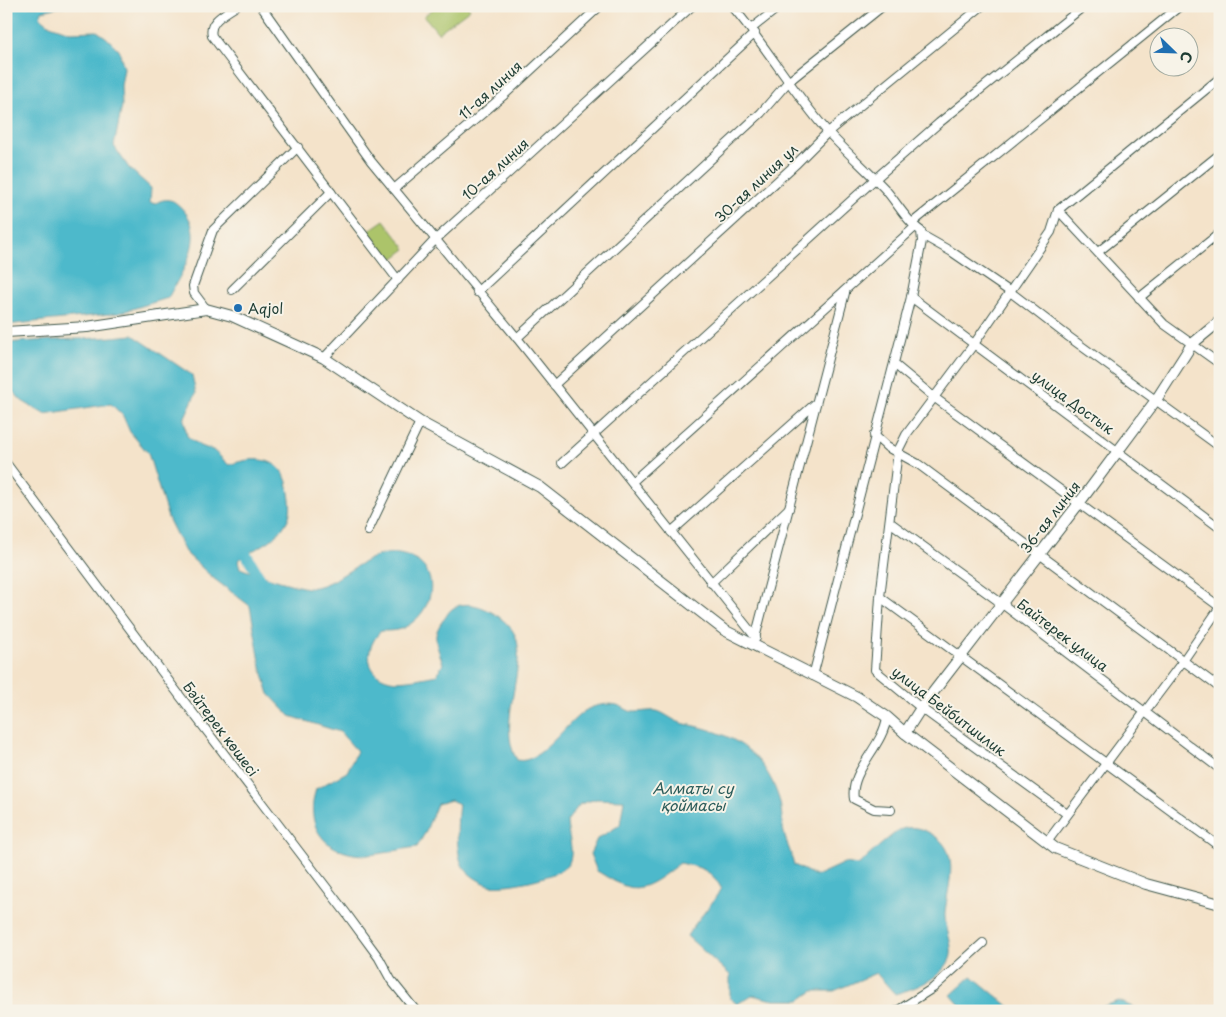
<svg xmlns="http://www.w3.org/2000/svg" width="1226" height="1017" font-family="'Playpen Sans',sans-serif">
<rect width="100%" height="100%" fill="#f7f3e8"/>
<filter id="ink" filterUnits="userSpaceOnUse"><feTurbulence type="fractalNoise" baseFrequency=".02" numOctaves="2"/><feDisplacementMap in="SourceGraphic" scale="10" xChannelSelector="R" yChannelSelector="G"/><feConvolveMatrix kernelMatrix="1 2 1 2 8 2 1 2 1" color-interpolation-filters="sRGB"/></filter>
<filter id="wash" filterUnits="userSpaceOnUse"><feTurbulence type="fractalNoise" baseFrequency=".0096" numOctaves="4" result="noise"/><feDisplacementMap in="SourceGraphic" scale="20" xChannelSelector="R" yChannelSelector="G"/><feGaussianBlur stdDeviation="1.12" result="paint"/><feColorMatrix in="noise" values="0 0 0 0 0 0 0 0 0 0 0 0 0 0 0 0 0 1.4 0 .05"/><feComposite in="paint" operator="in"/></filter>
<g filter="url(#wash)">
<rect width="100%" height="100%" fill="#f4e3ca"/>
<g fill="#acc46a" stroke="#66804f">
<path d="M437,6H468L470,9L438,33L424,16Z"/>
<path d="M384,220L406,249L390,261L368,231Z"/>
</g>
<g fill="#4eb9cb" stroke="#367b80">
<path d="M6,6H64L42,11L40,17L50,25L70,32L97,31L107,38L119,50L124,68L121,86L122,106L114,146L129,168L151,188L150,202L155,204C161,199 170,198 176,203C211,231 184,268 168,298L119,313L6,325Z"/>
<path d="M133,335L192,375L196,393L184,419L187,436L200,446L213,450L229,465C258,454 286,458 289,493C291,506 292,515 284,526C271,546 253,547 238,561L240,568C249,572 300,588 309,588C344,585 369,543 407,556C442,568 435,610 407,626C399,631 390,631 381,631C365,647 363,674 390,680C400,683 426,677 437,675L443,664C441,656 436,647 436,638C435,632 441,622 445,618C447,615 449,611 452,609C470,595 505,616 514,633C530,660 495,724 517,760C540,766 567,720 588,709C596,705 609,703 617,705C624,707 628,712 635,712C642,712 651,710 657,711C667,714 674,722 685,724C731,732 764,751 779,799C783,812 781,827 786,840C789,849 792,856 794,865L816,876L844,863L858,865C868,857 892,833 902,829C911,826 920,828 928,832C963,849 948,882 945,913C944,928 956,948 949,961C939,980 913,989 895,994L876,973L834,991H813L800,1000H774L752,995L737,1004L730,998V975L687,936C697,919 712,906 721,888C712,870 700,867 680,863C666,873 646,892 628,887C617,884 606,876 597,871L590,854L597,839L620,825L624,800L596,799L580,804L567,821C567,834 575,850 569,863C562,877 504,888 490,885C480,882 470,876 464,868C455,856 457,820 459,804L451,800L437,804L425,833L417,847C399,849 381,855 363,855C324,853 304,826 316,789L347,772L357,751L340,732L290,716L269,694L261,667L250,606L213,578L185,552L168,518L148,453L130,432L123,416L111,404L44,414L22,401L6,384V343C49,339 90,340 133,335Z"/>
<path d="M972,976L1006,1004L1017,1011H965L951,995Z"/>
<path d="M1119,1001L1141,1011H1057L1096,1009Z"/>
</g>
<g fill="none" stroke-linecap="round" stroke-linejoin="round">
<path stroke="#4eb9cb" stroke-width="11" d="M239,542L266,588"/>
</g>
</g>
<g filter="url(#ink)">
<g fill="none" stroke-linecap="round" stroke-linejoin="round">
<defs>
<g id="minor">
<path d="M236,6C225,14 208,21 212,36L398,280"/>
<path d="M261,6L371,161L517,338L756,638"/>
<path d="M732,6C766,46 793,92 827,131C845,151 866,169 884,188C896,201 906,221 921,231L922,241L911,297L813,676"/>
<path d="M751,29L780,6"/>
<path d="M1220,78L1058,210L1164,324L1220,364"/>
<path d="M394,189L503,96L600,6"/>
<path d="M1058,210L1051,232L974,344L906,435L898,451L880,597L875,670L921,708L1067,814"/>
<path d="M912,223L1180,6"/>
<path d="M922,235L952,252L1009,291L1069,337L1220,447"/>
<path d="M1098,252L1220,154"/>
<path d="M232,290L331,192"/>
<path d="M477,292L755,33"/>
<path d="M911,297L1220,528"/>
<path d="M1139,298L1220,233"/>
<path d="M206,309L194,293L193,286L213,230L298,147"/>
<path d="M517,338L761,113L788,82L883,6"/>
<path d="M324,358L435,240L692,6"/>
<path d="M894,364L935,398L1220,607"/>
<path d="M554,385L797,163L828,132L982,6"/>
<path d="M874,435L887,447L918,464L1220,688"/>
<path d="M6,463L180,696L346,913L379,958L391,980L416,1011"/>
<path d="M562,463L875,179L939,123L1084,6"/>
<path d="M632,482L915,227"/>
<path d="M891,523L1001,603L1220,769"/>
<path d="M368,531L420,422"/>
<path d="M671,532L816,403"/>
<path d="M711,583L789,508"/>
<path d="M880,597L1220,847"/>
<path d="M754,642L845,293"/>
<path d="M887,717C883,747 849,771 854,799L874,809L891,810"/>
<path d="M1047,842L1183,661L1220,607"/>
<path d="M897,1011L933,988L983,943"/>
</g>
<g id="tertiary">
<path d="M6,332L87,327L206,309L232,316L324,358L420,422L540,487L724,630L857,697L887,717L905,733L1055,848L1146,884L1220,904"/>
<path d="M905,733L921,708L1080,502L1156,400L1192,344L1220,321"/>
</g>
</defs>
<use href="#minor" stroke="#3f564a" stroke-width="10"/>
<use href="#tertiary" stroke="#3f564a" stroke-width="12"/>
<use href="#minor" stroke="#fff" stroke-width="8"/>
<use href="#tertiary" stroke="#fff" stroke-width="10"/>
</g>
</g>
<circle fill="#1f6fb2" stroke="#f7f3e8" stroke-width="2" cx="238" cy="308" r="5"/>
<g text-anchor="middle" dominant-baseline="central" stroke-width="4" stroke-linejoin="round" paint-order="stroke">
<g font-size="14" fill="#1f3d34" stroke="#f7f3e8">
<text transform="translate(490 90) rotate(-42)">11-ая линия</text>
<text transform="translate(495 169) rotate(-42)">10-ая линия</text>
<text transform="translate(756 183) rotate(-43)">30-ая линия ул</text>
<text transform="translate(1073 402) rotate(36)">улица Достык</text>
<text transform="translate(1050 517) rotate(-52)">36-ая линия</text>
<text transform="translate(1063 635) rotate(37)">Байтерек улица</text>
<text transform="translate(949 711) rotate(37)">улица Бейбитшилик</text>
<text transform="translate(221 729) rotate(53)">Бәйтерек көшесі</text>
</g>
<g font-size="14" fill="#1f3d34" stroke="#f7f3e8" text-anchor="start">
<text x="248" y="308">Aqjol</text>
</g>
<g font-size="15" font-style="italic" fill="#2b5c5a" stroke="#f7f3e8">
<text x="693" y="787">Алматы су<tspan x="693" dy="17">қоймасы</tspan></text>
</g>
</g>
<rect width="1226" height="1017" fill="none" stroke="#f7f3e8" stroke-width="25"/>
<g transform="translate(1174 52) rotate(113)"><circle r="24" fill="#f7f3e8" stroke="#a1aaa0"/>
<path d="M0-4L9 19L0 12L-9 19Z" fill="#1f6fb2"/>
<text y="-8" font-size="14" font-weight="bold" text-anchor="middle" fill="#1f3d34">С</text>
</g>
</svg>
